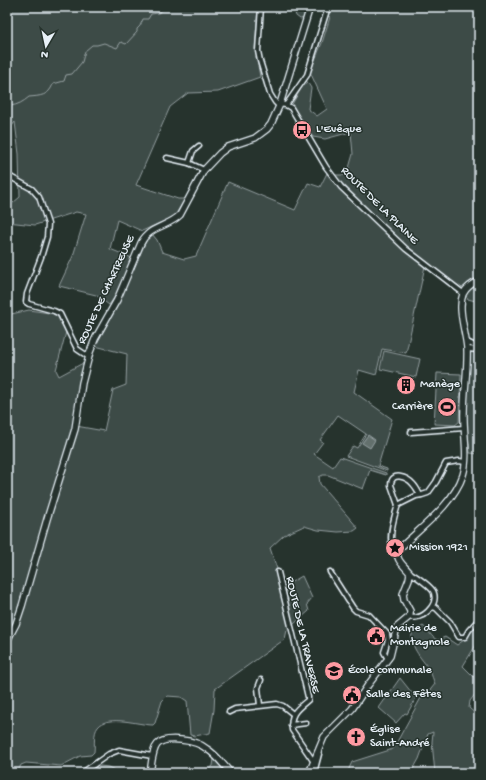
<svg xmlns="http://www.w3.org/2000/svg" width="486" height="780" font-family="'Gochi Hand',sans-serif">
<rect width="100%" height="100%" fill="#26332d"/>
<filter id="ink" filterUnits="userSpaceOnUse"><feTurbulence type="fractalNoise" baseFrequency=".025" numOctaves="2"/><feDisplacementMap in="SourceGraphic" scale="8" xChannelSelector="R" yChannelSelector="G"/><feConvolveMatrix kernelMatrix="1 2 1 2 8 2 1 2 1" color-interpolation-filters="sRGB"/></filter>
<g filter="url(#ink)">
<g fill="#3e4b47" stroke="#939ea0">
<path d="M7,7H258L255,48L260,77L218,92L188,93L170,107L136,185L178,199H185L174,217L142,231L117,220L110,249L132,258L114,298L109,305L96,295L59,286L73,256L86,214L76,212L35,225L7,222V208L20,197L19,154L15,122L7,132Z"/>
<path d="M293,7H455L479,12V302L468,299L461,288L408,248L334,175H347L353,154L351,132L325,139L313,137L291,106L306,80L311,88L308,109L317,116L327,109L310,72L322,43L330,17L317,9L306,18L300,19L296,16Z"/>
<path d="M327,173C337,186 349,197 361,209C382,229 402,249 425,266L406,353L382,349L376,375L359,370L354,392L392,419L378,466L387,469V471L346,456L353,446L357,448L366,434L338,415L320,440L323,442L314,454L333,467L340,457L386,473V475L370,470L363,489L328,475H323L319,477L320,484L358,528L354,531L338,532L318,530L304,526L284,535L270,548L283,587L302,576L312,598L307,604L309,611L287,630L285,639L215,689L214,710L210,733L195,736L190,735L187,701L181,697L167,696L162,701L155,723L153,725C139,725 108,714 98,727C93,733 95,744 94,752L91,755L80,756L61,766L26,763L21,765L18,771L19,773H7V315L29,310L56,314L66,332L56,370L59,376L83,363L76,426L104,431L113,390L126,385L127,354L95,346L113,314L147,239L152,234L157,240L162,252L184,259L196,256L228,182L295,210L308,183L320,187Z"/>
<path d="M384,351L420,359L416,377L380,369Z"/>
<path d="M470,351L479,353V454L470,453L465,410L467,355Z"/>
<path d="M437,373L461,374L459,422L455,425L434,424Z"/>
<path d="M479,624V640L463,666L479,682L476,693L470,701L469,708L479,717V773H435L432,742L433,732L428,734L419,759L411,773H347L352,762L393,749L422,696L427,694L435,684C433,680 432,675 430,671C423,659 410,649 412,633L423,626C429,630 431,638 438,640L445,637L457,645L464,640Z"/>
<path d="M400,678L416,698L407,714L405,713L396,723L379,708Z"/>
<path d="M214,759L228,773H204L213,766Z"/>
<path d="M100,766L108,767L121,773H90L95,768Z"/>
</g>
<path fill="#636f6d" stroke="#98a3a5" d="M368,435L375,440L370,448L362,443Z"/>
<g fill="none" stroke-linecap="round" stroke-linejoin="round">
<path stroke="#98a3a5" stroke-width="1" d="M7,109L10,106C18,105 23,102 29,97C40,96 49,96 53,84L64,81L66,75L72,74L82,62L85,51L92,45H97L104,43L117,48L121,42L126,44L137,32V29L140,26L143,19H148L151,14L158,13L168,7"/>
<defs>
<g id="street">
<path d="M261,7L258,51L260,61L270,94L275,102L277,104L286,105L291,108L326,167L341,187L406,249L463,293"/>
<path d="M286,105L307,75L328,7"/>
<path d="M167,158L189,163L204,170"/>
<path d="M189,163L193,151L199,146"/>
<path d="M7,175L32,189L39,197L48,224L47,237L41,257L27,294L26,302L29,304L54,311L60,314L77,349L89,357"/>
<path d="M467,342L479,348"/>
<path d="M467,349L479,350"/>
<path d="M411,432L464,428"/>
<path d="M398,505L391,485C391,471 407,477 413,484C416,487 418,491 420,495"/>
<path d="M397,554C385,545 394,517 398,505L416,496L422,495L428,493L436,482L446,463L459,461L465,462"/>
<path d="M278,572L308,697V700C297,709 289,714 292,730L314,762"/>
<path d="M330,572L353,608L356,611L369,615L387,634L388,640L384,652L388,659"/>
<path d="M432,607L436,608L450,622L459,637H465L469,630L479,619"/>
<path d="M409,617C422,621 438,606 434,593C433,588 415,575 410,573"/>
<path d="M260,705L258,688L261,680"/>
<path d="M229,712L235,709L277,704L283,706L293,714"/>
<path d="M291,725L306,723"/>
<path d="M82,773L109,754L119,750L152,756"/>
<path d="M314,773L319,754"/>
</g>
<g id="secondary">
<path d="M7,641L16,624L22,606L47,519L75,429L82,383L90,352L95,339L117,300L141,243C149,226 168,227 180,215L204,170L220,153L228,147L255,138L267,129L271,124L280,104L310,7"/>
<path d="M150,773C154,748 152,737 181,740C191,741 200,743 207,749C217,755 223,765 231,773"/>
<path d="M309,773L324,737L352,709L368,685L390,656L397,627L409,617L410,614V611L404,600L403,594L409,579L410,573C404,565 395,560 398,550C420,528 453,505 463,475C469,456 463,432 464,412C464,391 468,369 467,348C466,333 457,309 463,294C466,288 473,283 479,281"/>
</g>
</defs>
<use href="#street" stroke="#e8f1f8" stroke-width="7"/>
<use href="#secondary" stroke="#e8f1f8" stroke-width="8"/>
<use href="#street" stroke="#26332d" stroke-width="4"/>
<use href="#secondary" stroke="#26332d" stroke-width="5.5"/>
</g>
</g>
<defs>
<symbol id="bus-disc" viewBox="-11 -11 22 22"><circle r="9.5" fill="#ff9aa2" stroke="#26332d"/><path d="M-5-6H5V4H4V6H2V4H-2V6H-4V4H-5ZM-3.5-4V0h7V-4ZM-3.5 1.2v1.5H-2V1.2ZM2 1.2v1.5H3.5V1.2Z" fill="#111"/></symbol>
<symbol id="building-disc" viewBox="-11 -11 22 22"><circle r="9.5" fill="#ff9aa2" stroke="#26332d"/><path d="M-4-6H4V6H1V3H-1V6H-4ZM-2.5-4.3h1.7v1.8h-1.7ZM.8-4.3h1.7v1.8H.8ZM-2.5-1h1.7V.8h-1.7ZM.8-1h1.7V.8H.8Z" fill="#111"/></symbol>
<symbol id="stadium-disc" viewBox="-11 -11 22 22"><circle r="9.5" fill="#ff9aa2" stroke="#26332d"/><path d="M0-5a6.5 5 0 1 0 0 10a6.5 5 0 1 0 0-10ZM-3.5-1.8h7v3.6h-7Z" fill="#111"/></symbol>
<symbol id="sight-disc" viewBox="-11 -11 22 22"><circle r="9.5" fill="#ff9aa2" stroke="#26332d"/><path d="M0-6L1.8-2.2L6-1.7L2.9 1.2L3.7 5.4L0 3.3L-3.7 5.4L-2.9 1.2L-6-1.7L-1.8-2.2Z" fill="#111"/></symbol>
<symbol id="civic-disc" viewBox="-11 -11 22 22"><circle r="9.5" fill="#ff9aa2" stroke="#26332d"/><path d="M-.6-6.5H3V-4.5H.6V-3L4-1V1h2V6H-6V1h2V-1L-.6-3ZM-1.2 2.5V6h2.4V2.5Z" fill="#111"/></symbol>
<symbol id="school-disc" viewBox="-11 -11 22 22"><circle r="9.5" fill="#ff9aa2" stroke="#26332d"/><path d="M0-5L7-2L0 1L-7-2ZM-4 1L0 2.5L4 1V4Q0 6-4 4Z" fill="#111"/></symbol>
<symbol id="church-disc" viewBox="-11 -11 22 22"><circle r="9.5" fill="#ff9aa2" stroke="#26332d"/><path d="M-1.2-6h2.4v3.5h3.3v2.4h-3.3V6h-2.4V-.1h-3.3v-2.4h3.3Z" fill="#111"/></symbol>
</defs>
<g fill-rule="evenodd">
<use href="#bus-disc" x="291" y="119" width="22" height="22"/>
<use href="#building-disc" x="395" y="374" width="22" height="22"/>
<use href="#stadium-disc" x="436" y="396" width="22" height="22"/>
<use href="#sight-disc" x="384" y="537" width="22" height="22"/>
<use href="#civic-disc" x="365" y="625" width="22" height="22"/>
<use href="#school-disc" x="323" y="660" width="22" height="22"/>
<use href="#civic-disc" x="341" y="684" width="22" height="22"/>
<use href="#church-disc" x="345" y="726" width="22" height="22"/>
</g>
<g text-anchor="middle" dominant-baseline="central" stroke-width="3" stroke-linejoin="round" paint-order="stroke">
<g font-size="12" fill="#e8f1f8" stroke="#26332d" text-anchor="start">
<text x="316" y="130">L'Evêque</text>
<text x="420" y="385">Manège</text>
<text x="433" y="407" text-anchor="end">Carrière</text>
<text x="409" y="548">Mission 1921</text>
<text x="390" y="629">Mairie de<tspan x="390" dy="14">Montagnole</tspan></text>
<text x="348" y="671">École communale</text>
<text x="366" y="695">Salle des Fêtes</text>
<text x="370" y="730">Église<tspan x="370" dy="14">Saint-André</tspan></text>
</g>
<g font-size="12" fill="#e8f1f8" stroke="#26332d">
<text transform="translate(379 206) rotate(45)">ROUTE DE LA PLAINE</text>
<text transform="translate(107 290) rotate(-65)">ROUTE DE CHARTREUSE</text>
<text transform="translate(302 635) rotate(77)">ROUTE DE LA TRAVERSE</text>
</g>
</g>
<rect width="486" height="780" fill="none" stroke="#26332d" stroke-width="24"/>
<rect x="12" y="12" width="462" height="756" fill="none" stroke="#e8f1f8" stroke-width="1.5" filter="url(#ink)"/>
<g transform="translate(46 46) rotate(189)" stroke="#26332d" stroke-width="3" paint-order="stroke">
<path d="M0-3L7 15L0 10L-7 15Z" fill="#e8f1f8"/>
<text y="-6" font-size="11" font-weight="bold" text-anchor="middle" fill="#e8f1f8">N</text>
</g>
</svg>
